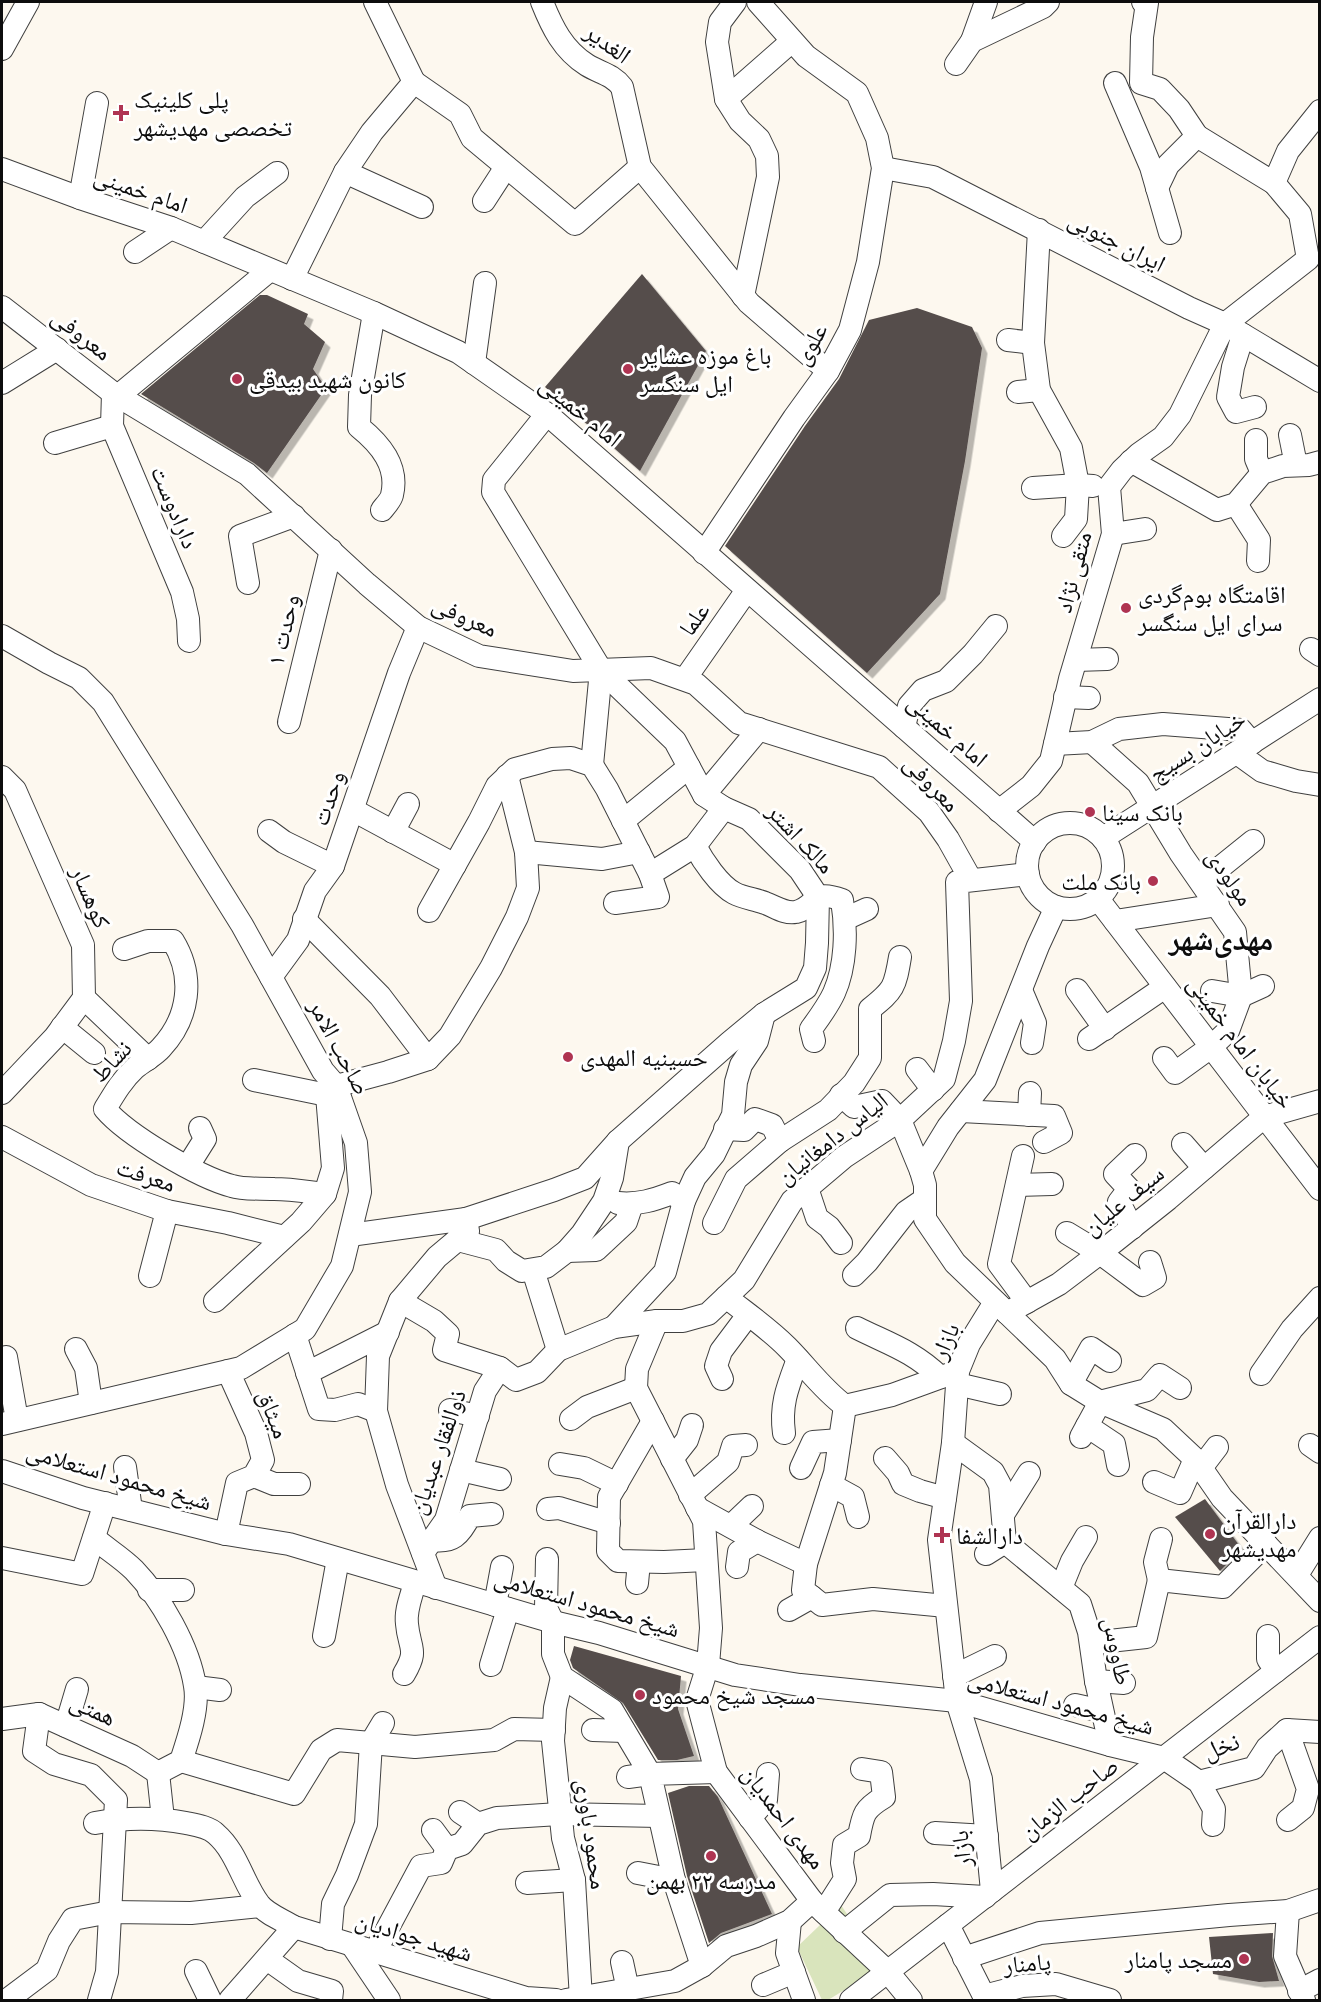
<svg xmlns="http://www.w3.org/2000/svg" width="1321" height="2002" font-family="'Zilla Slab','Noto Naskh Arabic',serif">
<defs>
<filter id="shadow"><feDropShadow dx="5.5" dy="5.5" stdDeviation="0" flood-color="#0004"/></filter>
</defs>
<rect width="100%" height="100%" fill="#fdf8ef"/>
<path fill="#d9e4bc" d="M841,1905L882,1967L828,2000H822L797,1947Z"/>
<g fill="#554d4b" filter="url(#shadow)">
<path d="M642,274L706,351L640,471L545,387Z"/>
<path d="M260,295H267L308,314L304,324L325,342L313,369L326,388L267,473L254,463L141,394Z"/>
<path d="M917,308L972,327L982,348L965,461L940,594L867,673L725,546L805,426L839,379L869,320Z"/>
<path d="M1205,1499L1242,1549L1220,1571L1175,1517Z"/>
<path d="M574,1646L681,1676L678,1709L694,1756L677,1760H658L623,1703L573,1668L570,1660Z"/>
<path d="M689,1786H709L718,1797L772,1914L721,1933L709,1943L687,1876L668,1793Z"/>
<path d="M1273,1933L1272,1956L1279,1981L1259,1982L1213,1974L1209,1937Z"/>
</g>
<g fill="none" stroke-linecap="round" stroke-linejoin="round">
<defs>
<g id="minor">
<path d="M542,2C552,27 563,50 587,65C600,73 612,74 622,87L640,167L749,303L828,371"/>
<path d="M735,2L720,22L717,42L726,99L740,121L759,139L767,156L768,177L743,296"/>
<path d="M1143,2L1147,3L1142,37L1141,83L1160,89L1179,109L1197,136L1168,165L1157,188"/>
<path d="M972,41L986,2"/>
<path d="M2,49L28,2"/>
<path d="M956,64L972,41L1043,7L1048,2"/>
<path d="M414,82L460,114L472,138L575,224L640,167"/>
<path d="M1115,83L1151,167L1170,233"/>
<path d="M726,99L792,41"/>
<path d="M1197,136L1274,183L1288,151L1320,111"/>
<path d="M883,168L933,177L1189,308L1225,324L1320,381"/>
<path d="M2,169L80,198L171,228L374,313L458,352L547,414L1035,842"/>
<path d="M345,172L422,207"/>
<path d="M80,198L97,103"/>
<path d="M484,201L506,167"/>
<path d="M1039,230L1033,343L1039,390L1071,448L1078,485L1076,519L1063,536"/>
<path d="M204,242L245,197L277,173"/>
<path d="M135,252L171,228"/>
<path d="M292,279L345,172L372,132L414,82L375,2"/>
<path d="M2,307L113,393L247,474L367,584L418,627L479,656L573,671L651,668L696,684L739,723L879,767L929,812L948,839L971,880"/>
<path d="M374,313L360,395L359,427C380,444 399,466 392,495C391,500 385,506 382,510"/>
<path d="M1243,335L1233,367L1228,397L1236,412L1255,407"/>
<path d="M1008,340L1033,343"/>
<path d="M474,363L485,283"/>
<path d="M2,383L57,349"/>
<path d="M1018,392L1039,390"/>
<path d="M113,393L112,426L182,592L188,619L189,641"/>
<path d="M118,396L270,270"/>
<path d="M1290,435L1296,465"/>
<path d="M1256,440V459L1262,473"/>
<path d="M55,443L112,426"/>
<path d="M1131,461L1217,510L1236,504L1262,473L1283,466L1309,465L1320,462"/>
<path d="M1033,488L1078,485L1093,486"/>
<path d="M1236,504L1259,540L1258,561"/>
<path d="M1113,534L1145,529"/>
<path d="M704,553L794,418L828,371L850,330L868,262L883,168L877,138L857,93L806,56L758,2"/>
<path d="M248,583L240,536L294,516"/>
<path d="M2,636L49,663L79,678L103,702L242,925L323,1071L336,1086L356,1143L360,1192L342,1266L305,1329L241,1368L2,1424"/>
<path d="M1311,649L1320,655"/>
<path d="M1076,660L1107,659"/>
<path d="M685,679L747,590"/>
<path d="M1065,697L1089,698"/>
<path d="M289,722L331,550"/>
<path d="M904,727L909,706L923,690L946,681L973,654L996,626"/>
<path d="M1092,742L1138,783L1181,854L1235,932L1241,996L1228,1031L1211,1047L1175,1073L1164,1058"/>
<path d="M1055,744L1092,742L1119,729L1163,724L1241,730L1252,743"/>
<path d="M1237,753L1262,771L1296,781L1320,785"/>
<path d="M592,765L601,670"/>
<path d="M2,777L15,790L83,945L84,998L55,1037L2,1093"/>
<path d="M704,795L759,729"/>
<path d="M353,810L455,865"/>
<path d="M999,811L1031,786L1051,761L1070,679L1113,534L1109,487L1122,470L1139,454L1163,437L1180,415L1225,324L1308,259L1300,214L1274,183"/>
<path d="M623,821L689,767"/>
<circle cx="1070" cy="866" r="43"/>
<path d="M269,831L284,842L333,866"/>
<path d="M393,832L408,804"/>
<path d="M1103,838L1320,699"/>
<path d="M695,846C703,861 719,885 734,893C743,898 755,899 765,903C776,907 784,914 796,912C818,907 810,888 842,900C847,930 846,966 834,993C828,1006 819,1018 811,1029L814,1041"/>
<path d="M526,852L602,859L639,852"/>
<path d="M650,874L695,846L724,808"/>
<path d="M1202,882L1253,841"/>
<path d="M1098,899L1320,1189"/>
<path d="M1056,907L1038,946L985,1080L948,1127L921,1171L925,1185V1219L955,1263L1055,1359L1071,1384L1100,1402L1163,1429L1195,1459L1222,1498L1320,1601"/>
<path d="M429,911L479,822L497,786L515,769L552,759L571,758L592,765L607,789L650,874L658,897L615,903"/>
<path d="M304,919L380,996L428,1059"/>
<path d="M845,919L867,909"/>
<path d="M1115,921L1218,905"/>
<path d="M124,949L148,941H173C195,977 189,1018 161,1048C154,1056 143,1061 135,1068C122,1080 114,1094 105,1109C127,1135 198,1177 232,1186C244,1190 261,1188 274,1189C291,1189 308,1192 325,1194"/>
<path d="M271,977L298,940L315,891L333,866L399,673L418,627"/>
<path d="M1021,990L1035,1023L1032,1043"/>
<path d="M1077,990L1105,1029"/>
<path d="M1212,991L1241,996L1263,986"/>
<path d="M84,998L148,1059"/>
<path d="M62,1027L94,1053"/>
<path d="M1089,1039L1165,987"/>
<path d="M917,1069L933,1090"/>
<path d="M254,1080L327,1095"/>
<path d="M841,1095L854,1107L882,1101L900,1120L921,1171"/>
<path d="M961,1111L1054,1116L1061,1133L1044,1142"/>
<path d="M1029,1115L1030,1093"/>
<path d="M725,1129L744,1130L755,1119L772,1125L780,1141"/>
<path d="M2,1137L91,1185L167,1211L228,1223L284,1237"/>
<path d="M1183,1144L1204,1168"/>
<path d="M1023,1156L999,1264L1027,1302"/>
<path d="M188,1166L205,1139L200,1128"/>
<path d="M1017,1185L1052,1184"/>
<path d="M807,1188L817,1218L829,1227L841,1243"/>
<path d="M618,1203C638,1205 654,1200 672,1193L684,1201"/>
<path d="M466,1219L554,1190L585,1178L618,1141L729,1043L764,1014L806,988L815,968L817,943L818,897L800,870L749,819L724,808L704,795L675,741L601,670L493,492L494,480L547,414"/>
<path d="M714,1223L736,1179L780,1141L828,1110L854,1083L870,1058V1009C894,990 895,987 900,957"/>
<path d="M1132,1228L1119,1202L1129,1189L1115,1174L1135,1155"/>
<path d="M1067,1233L1100,1253L1143,1285L1155,1278L1150,1262"/>
<path d="M350,1235L466,1219L468,1231L437,1257L400,1301L378,1356L376,1411L397,1485L436,1588"/>
<path d="M458,1240L496,1250L506,1261L522,1271L546,1267L567,1251L582,1234L604,1201L612,1178L618,1141"/>
<path d="M567,1251L596,1250L626,1222L632,1204"/>
<path d="M533,1270L558,1350"/>
<path d="M854,1275L867,1262L906,1212L925,1199"/>
<path d="M150,1276L167,1211"/>
<path d="M726,1297C746,1313 768,1328 787,1347C807,1367 822,1389 845,1406L892,1395L958,1371"/>
<path d="M215,1301L301,1222L325,1194L333,1168L327,1095L336,1086L388,1072L428,1059L450,1036L491,968L517,917L528,888L526,852L507,776"/>
<path d="M400,1301L434,1321L448,1334L444,1350L500,1368L516,1380L537,1372L558,1350L614,1327L657,1321H683L708,1314L744,1280L792,1201L844,1157L900,1120L944,1079L954,1041L961,1001L957,882L1028,874"/>
<path d="M1007,1313L1059,1284L1100,1253L1168,1199L1264,1117L1320,1101"/>
<path d="M657,1321L637,1369L636,1388L704,1521L711,1628L708,1665L697,1700L716,1772L812,1901L888,1972L911,2000"/>
<path d="M614,1327L665,1272L684,1201L695,1177L714,1154L733,1115L736,1082L741,1065L757,1041L764,1014"/>
<path d="M857,1328C889,1344 913,1351 940,1377"/>
<path d="M295,1335L319,1409L335,1410L358,1404L376,1411"/>
<path d="M76,1349L86,1368L91,1403"/>
<path d="M6,1357L17,1420"/>
<path d="M307,1373L388,1332"/>
<path d="M1261,1374L1292,1329L1320,1298"/>
<path d="M722,1379L716,1366L721,1351L748,1315"/>
<path d="M957,1384L1000,1394"/>
<path d="M1071,1384L1091,1348L1110,1361"/>
<path d="M845,1406L835,1473L806,1564L803,1590L822,1605L873,1599L946,1606"/>
<path d="M450,1410L478,1416"/>
<path d="M571,1419L587,1407L636,1388"/>
<path d="M653,1421L609,1497L608,1551L618,1561L664,1562L706,1560"/>
<path d="M1087,1426L1114,1444L1118,1465"/>
<path d="M784,1433C780,1404 788,1386 798,1359"/>
<path d="M1081,1437L1100,1402L1147,1390L1160,1375L1180,1388"/>
<path d="M953,1443L993,1472L1000,1485L1005,1542L1080,1604L1089,1632L1096,1681L1110,1745"/>
<path d="M1310,1445L1320,1452"/>
<path d="M885,1458L898,1473L903,1484L920,1491L945,1498"/>
<path d="M672,1459L687,1440L692,1425"/>
<path d="M560,1464L584,1468L617,1484"/>
<path d="M125,1467L131,1510"/>
<path d="M801,1468L813,1442L840,1440"/>
<path d="M1201,1468L1217,1447"/>
<path d="M461,1470L500,1479"/>
<path d="M2,1471L83,1498L226,1534L289,1544L553,1622L599,1633L735,1675L800,1685L957,1701L1110,1745L1164,1758L1199,1782L1214,1809L1213,1825"/>
<path d="M254,1476L274,1484H299"/>
<path d="M1154,1482L1180,1493L1195,1459"/>
<path d="M831,1485L853,1497L858,1517"/>
<path d="M690,1495L728,1462L733,1446L746,1445"/>
<path d="M697,1508L757,1541L806,1564"/>
<path d="M548,1509L559,1508L609,1523"/>
<path d="M1004,1513L1029,1473"/>
<path d="M731,1526L752,1506"/>
<path d="M226,1534L237,1483L254,1476L263,1460L256,1433L228,1371"/>
<path d="M94,1538C107,1549 122,1558 134,1570C161,1598 189,1647 195,1686C199,1708 188,1740 181,1761L158,1773"/>
<path d="M432,1540C455,1543 459,1534 470,1516L492,1514"/>
<path d="M423,1553L446,1520L485,1391L500,1368"/>
<path d="M986,1554L1005,1542"/>
<path d="M2,1558L82,1574L105,1503"/>
<path d="M547,1559L546,1608L553,1622V1654L562,1677L612,1710L650,1774L628,1777"/>
<path d="M737,1567L739,1552L757,1541"/>
<path d="M1297,1575L1320,1538"/>
<path d="M1159,1580L1155,1562L1161,1539"/>
<path d="M637,1583L639,1562"/>
<path d="M1061,1588L1072,1561L1086,1537"/>
<path d="M149,1590H183"/>
<path d="M495,1605L502,1567"/>
<path d="M789,1610L812,1597"/>
<path d="M324,1636L338,1559"/>
<path d="M1268,1636V1659L1276,1671"/>
<path d="M1091,1643L1146,1637L1159,1580L1223,1587L1266,1544"/>
<path d="M491,1665L508,1609"/>
<path d="M404,1674C419,1649 409,1649 407,1624C405,1610 412,1595 415,1582"/>
<path d="M954,1676L995,1656"/>
<path d="M562,1677L555,1708L553,1741L563,1838L574,1880L581,1999"/>
<path d="M1096,1681L1124,1683"/>
<path d="M196,1687L220,1690"/>
<path d="M1075,1705L1102,1711"/>
<path d="M39,1714L34,1751L54,1764L91,1775L116,1800L107,1972L99,2000"/>
<path d="M2,1719L39,1714L132,1756L158,1773"/>
<path d="M66,1726L77,1689"/>
<path d="M593,1730L624,1731"/>
<path d="M1287,1730L1308,1789L1303,1808L1288,1820"/>
<path d="M181,1761L294,1794L321,1750L337,1740L415,1747L494,1740L514,1729L554,1730"/>
<path d="M158,1773L163,1819"/>
<path d="M1199,1782L1254,1768L1267,1748L1287,1730L1320,1732"/>
<path d="M460,1812L478,1824"/>
<path d="M750,1818L766,1800L768,1774"/>
<path d="M95,1823C127,1817 155,1817 186,1823C196,1825 209,1827 216,1834C237,1852 243,1883 259,1904C266,1914 283,1920 294,1927L526,1998L556,2000"/>
<path d="M433,1830L447,1849"/>
<path d="M935,1833L987,1836"/>
<path d="M638,1873L674,1880"/>
<path d="M527,1883L574,1880"/>
<path d="M992,1891L981,1779L957,1701L939,1540L953,1443L958,1371L969,1344L995,1302"/>
<path d="M1288,1911L1285,1956L1304,2000"/>
<path d="M824,1912L845,1879L842,1863L844,1845L859,1836C863,1814 864,1809 884,1797L881,1772L862,1769"/>
<path d="M790,1921L787,1953L804,2000"/>
<path d="M948,1925L986,2000"/>
<path d="M844,1932L890,1895L933,1894L985,1897"/>
<path d="M330,1939L333,1904L347,1875L366,1824L371,1743L383,1723"/>
<path d="M352,1945L389,2000"/>
<path d="M375,1952L421,1866L441,1863L447,1849L462,1844L478,1824L497,1818L559,1814L659,1816"/>
<path d="M964,1958L1040,1933L1229,1915L1288,1911L1320,1900"/>
<path d="M267,1959L298,1981L332,1991L331,2000"/>
<path d="M622,1962L628,1990"/>
<path d="M702,1966L674,1880L650,1774L716,1772"/>
<path d="M196,1971L210,2000"/>
<path d="M763,1985L794,1972"/>
<path d="M1299,1991L1320,1980"/>
<path d="M984,1996L1022,1986L1056,1984L1110,2000"/>
<path d="M7,2000L47,1970L59,1941L73,1919L110,1912L191,1913L260,1906"/>
<path d="M230,2000L294,1927"/>
<path d="M566,2000L675,1981L702,1966L726,1946L756,1936L790,1921L812,1901"/>
<path d="M851,2000L1320,1637"/>
</g>
</defs>
<use href="#minor" stroke="#404040" stroke-width="24"/>
<use href="#minor" stroke="#fff" stroke-width="22"/>
</g>
<g fill="#af3452" stroke="#fff" stroke-width="2">
<path d="M118 104h6v6h6v6h-6v6h-6v-6h-6v-6h6z"/>
<circle cx="628" cy="369" r="6"/>
<circle cx="237" cy="379" r="6"/>
<circle cx="1126" cy="608" r="6"/>
<circle cx="1090" cy="812" r="6"/>
<circle cx="1153" cy="881" r="6"/>
<circle cx="568" cy="1057" r="6"/>
<circle cx="1210" cy="1534" r="6"/>
<path d="M939 1526h6v6h6v6h-6v6h-6v-6h-6v-6h6z"/>
<circle cx="640" cy="1695" r="6"/>
<circle cx="711" cy="1856" r="6"/>
<circle cx="1244" cy="1959" r="6"/>
</g>
<g text-anchor="middle" dominant-baseline="central" stroke-width="6" stroke-linejoin="round" paint-order="stroke">
<g font-size="24" fill="#0d0d0d" stroke="#fff">
<text transform="translate(608 43) rotate(36)">الغدیر</text>
<text transform="translate(141 190) rotate(19)">امام خمینی</text>
<text transform="translate(1117 241) rotate(27)">ایران جنوبی</text>
<text transform="translate(82 334) rotate(38)">معروفی</text>
<text transform="translate(810 344) rotate(-60)">علوی</text>
<text transform="translate(581 411) rotate(39)">امام خمینی</text>
<text transform="translate(175 507) rotate(67)">دارادوست</text>
<text transform="translate(1073 572) rotate(-75)">متقی نژاد</text>
<text transform="translate(465 616) rotate(24)">معروفی</text>
<text transform="translate(694 619) rotate(-55)">علما</text>
<text transform="translate(283 630) rotate(-77)">وحدت ۱</text>
<text transform="translate(948 730) rotate(41)">امام خمینی</text>
<text transform="translate(1197 746) rotate(-33)">خیابان بسیج</text>
<text transform="translate(932 783) rotate(46)">معروفی</text>
<text transform="translate(328 798) rotate(-71)">وحدت</text>
<text transform="translate(801 838) rotate(47)">مالک اشتر</text>
<text transform="translate(1230 877) rotate(55)">مولودی</text>
<text transform="translate(91 897) rotate(67)">کوهسار</text>
<text transform="translate(1241 1042) rotate(53)">خیابان امام خمینی</text>
<text transform="translate(340 1047) rotate(62)">صاحب الامر</text>
<text transform="translate(111 1061) rotate(-47)">نشاط</text>
<text transform="translate(832 1138) rotate(-38)">الیاس دامغانیان</text>
<text transform="translate(146 1175) rotate(18)">معرفت</text>
<text transform="translate(1123 1200) rotate(-39)">سیف علیان</text>
<text transform="translate(945 1341) rotate(-66)">بازار</text>
<text transform="translate(274 1414) rotate(69)">میثاق</text>
<text transform="translate(437 1452) rotate(-71)">ذوالفقار عبدیان</text>
<text transform="translate(119 1476) rotate(16)">شیخ محمود استعلامی</text>
<text transform="translate(587 1603) rotate(16)">شیخ محمود استعلامی</text>
<text transform="translate(1118 1651) rotate(79)">طاووس</text>
<text transform="translate(1061 1702) rotate(15)">شیخ محمود استعلامی</text>
<text transform="translate(93 1709) rotate(24)">همتی</text>
<text transform="translate(1221 1746) rotate(-20)">نخل</text>
<text transform="translate(1069 1798) rotate(-38)">صاحب الزمان</text>
<text transform="translate(784 1817) rotate(53)">مهدی احمدیان</text>
<text transform="translate(592 1834) rotate(82)">محمود باوری</text>
<text transform="translate(961 1849) rotate(-96)">بازار</text>
<text transform="translate(414 1936) rotate(17)">شهید جوادیان</text>
<text transform="translate(1027 1963) rotate(-5)">پامنار</text>
</g>
<g font-size="24" fill="#0d0d0d" stroke="#fff" text-anchor="start">
<text x="134" y="99">پلی کلینیک<tspan x="134" dy="28">تخصصی مهدیشهر</tspan></text>
<text x="640" y="355">باغ موزه عشایر<tspan x="640" dy="28">ایل سنگسر</tspan></text>
<text x="249" y="379">کانون شهید بیدقی</text>
<text x="1138" y="594">اقامتگاه بوم‌گردی<tspan x="1138" dy="28">سرای ایل سنگسر</tspan></text>
<text x="1102" y="812">بانک سینا</text>
<text x="1141" y="881" text-anchor="end">بانک ملت</text>
<text x="580" y="1057">حسینیه المهدی</text>
<text x="1222" y="1520">دارالقرآن<tspan x="1222" dy="28">مهدیشهر</tspan></text>
<text x="956" y="1535">دارالشفا</text>
<text x="652" y="1695">مسجد شیخ محمود</text>
<text x="711" y="1880" text-anchor="middle">مدرسه ۲۲ بهمن</text>
<text x="1232" y="1959" text-anchor="end">مسجد پامنار</text>
</g>
<g font-size="30" font-weight="bold" fill="#0d0d0d" stroke="#fff">
<text x="1221" y="940">مهدی‌شهر</text>
</g>
</g>
<rect width="1321" height="2002" fill="none" stroke="#0d0d0d" stroke-width="6"/>
</svg>
